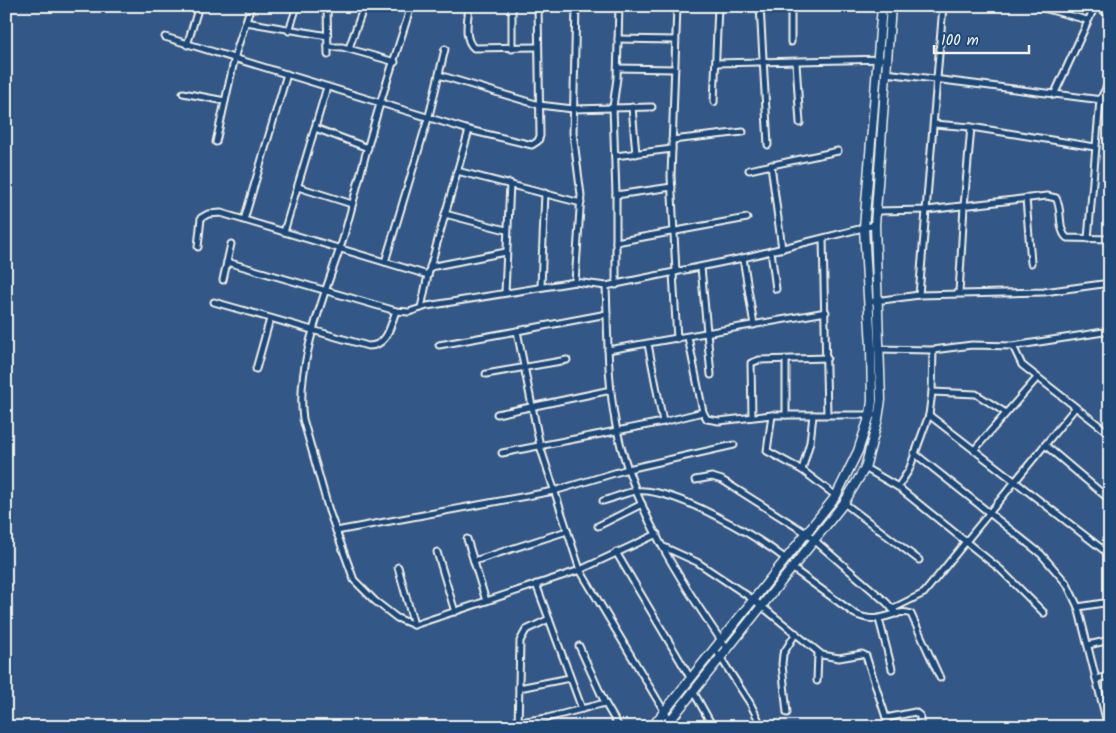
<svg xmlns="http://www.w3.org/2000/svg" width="1116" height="733" font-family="Kalam,sans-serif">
<rect width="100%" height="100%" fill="#335786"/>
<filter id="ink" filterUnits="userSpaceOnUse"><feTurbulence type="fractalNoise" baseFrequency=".02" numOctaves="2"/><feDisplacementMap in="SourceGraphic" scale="10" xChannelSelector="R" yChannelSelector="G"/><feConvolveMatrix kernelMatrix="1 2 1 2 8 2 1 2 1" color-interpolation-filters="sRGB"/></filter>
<g filter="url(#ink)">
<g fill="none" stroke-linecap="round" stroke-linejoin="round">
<defs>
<g id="street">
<path d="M327,6L328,55"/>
<path d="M411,6C401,39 390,71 380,104C366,149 356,194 343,239C326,292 295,363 303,419L329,511L354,580L375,601L397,618L414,625L580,570L657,534"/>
<path d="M469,6C468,19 463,39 474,48L538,47"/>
<path d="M512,6V49"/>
<path d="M576,6L573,133L581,195L575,282L606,286"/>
<path d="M760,6L768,145"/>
<path d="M797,6L805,7"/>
<path d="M1036,6L1087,20"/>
<path d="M1095,6L1110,14"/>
<path d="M246,22L328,36"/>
<path d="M289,31L297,6"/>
<path d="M165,37L469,130L532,145L538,141L540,136L538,6"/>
<path d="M618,39L675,40"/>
<path d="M791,42V6"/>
<path d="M187,45L199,6"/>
<path d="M328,47H342L395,62"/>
<path d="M349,48L364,6"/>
<path d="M716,63L887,59"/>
<path d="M796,63L800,123"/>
<path d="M618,68L674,69"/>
<path d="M886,73L1110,101"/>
<path d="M439,75L539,105L573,109L652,107"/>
<path d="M183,93L225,101"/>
<path d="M1054,95L1095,6"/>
<path d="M714,102L718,6"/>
<path d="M632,107L636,154"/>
<path d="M934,124L971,127L1095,147"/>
<path d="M315,128L368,148"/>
<path d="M672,140L743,132"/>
<path d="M216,142L236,52L251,6"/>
<path d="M615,156L672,149"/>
<path d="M771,165L782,249"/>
<path d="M749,170L838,151"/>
<path d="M457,171L581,203"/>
<path d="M298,187L352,204"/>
<path d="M616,195L672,187"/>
<path d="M1026,198L1031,263"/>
<path d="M877,211L927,210L1047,196L1056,198C1063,210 1057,229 1067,238L1110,239"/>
<path d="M445,214L506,230"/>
<path d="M244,220L287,74"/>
<path d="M284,232L327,87"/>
<path d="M823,239L827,414"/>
<path d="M1088,239L1100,100L1110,80"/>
<path d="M616,242L747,218"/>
<path d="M198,247L201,218L208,214L221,213L428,275"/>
<path d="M771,251L776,289"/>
<path d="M743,258L754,325"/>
<path d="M227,262L396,311L409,312L427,306L575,282"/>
<path d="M385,262L430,112L445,49"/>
<path d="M430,267L506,252"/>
<path d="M701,267L711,375"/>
<path d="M676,272L671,176L677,6"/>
<path d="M673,273L677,339"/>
<path d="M223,280L231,244"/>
<path d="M616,285V195L613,107L617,78L619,6"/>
<path d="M541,286L545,193"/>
<path d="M505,293L510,183"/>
<path d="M959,293L964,206L971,127"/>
<path d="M919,295L943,6"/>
<path d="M214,302L368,346C388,346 390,326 396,311"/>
<path d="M868,302L919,295L1044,292L1110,283"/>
<path d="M421,308L428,275L469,130"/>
<path d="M607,314L517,331L540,446L580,570L670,721"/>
<path d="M688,337L703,412"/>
<path d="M648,344L663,422"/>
<path d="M439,345L517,331"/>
<path d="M1013,346L1022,365L1110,434"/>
<path d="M877,349L933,350L972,345L1013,346L1110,331"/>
<path d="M608,350L826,312"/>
<path d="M256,369L270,319"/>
<path d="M486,374L567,360"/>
<path d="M932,392L976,394L1006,413"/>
<path d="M497,414L611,390"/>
<path d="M772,415L767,451L802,470L836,496"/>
<path d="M786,415V360"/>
<path d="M929,415L1110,555"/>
<path d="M752,417L751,363L759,360L827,358"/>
<path d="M1045,445L1110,500"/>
<path d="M975,449L1037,378"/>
<path d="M502,453L663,422L703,412L707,419L719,421L772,415H879"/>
<path d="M914,453L1041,554L1067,584L1078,607L1108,727"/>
<path d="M865,468L898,487L1001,570L1044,613"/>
<path d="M802,470L810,442L813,415"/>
<path d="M695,480L712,477L722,480L806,533L886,602L897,614"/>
<path d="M898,487L909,470L929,415L932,392L933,350"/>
<path d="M603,501C614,498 626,492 637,491C675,488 756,536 786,559"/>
<path d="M844,503L919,560"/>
<path d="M598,526L642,504"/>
<path d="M336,531L554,491L628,469L734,445"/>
<path d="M467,539L486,601"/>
<path d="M664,547L697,562L754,600L822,655L839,658L862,654L866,656L889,727"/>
<path d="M437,552L455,612"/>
<path d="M616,552L691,679"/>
<path d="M474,561L567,531"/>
<path d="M398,567L414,625"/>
<path d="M792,568L855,614C881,627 896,607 911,614L940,678"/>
<path d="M1078,607L1110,602"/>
<path d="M892,609L924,593L1075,408"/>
<path d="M549,619L582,709"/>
<path d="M879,619L892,669"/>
<path d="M1088,645L1110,640"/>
<path d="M579,646L605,703L619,727"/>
<path d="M715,649L750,703L762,727"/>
<path d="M727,649C680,581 633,508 616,426C607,380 608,333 606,286L743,258L875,225"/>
<path d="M1096,679L1110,676"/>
<path d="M817,681L818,653"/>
<path d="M519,688L570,678"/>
<path d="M693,691L713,727"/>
<path d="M787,713L782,664L783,654L796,633"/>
<path d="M886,718L915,712L920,716V727"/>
<path d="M519,722L547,718L605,703"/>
<path d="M518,727L520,641L526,630L549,619L536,584"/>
</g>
<g id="secondary">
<path d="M652,727L836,496L858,451L870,415L872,401L871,347L864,228L882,6"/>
<path d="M665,727L844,503L865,468L878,419L881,400L875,225L891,6"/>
</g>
</defs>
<use href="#street" stroke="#f4f1e8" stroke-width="9"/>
<use href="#secondary" stroke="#f4f1e8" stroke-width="11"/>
<use href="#street" stroke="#1f4a7a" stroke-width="5"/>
<use href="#secondary" stroke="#1f4a7a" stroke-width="8"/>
</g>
</g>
<rect width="1116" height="733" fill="none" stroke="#1f4a7a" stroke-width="25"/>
<rect x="12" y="12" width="1091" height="708" fill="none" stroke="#f4f1e8" stroke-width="2" filter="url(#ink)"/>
<path d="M934 45v8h95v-8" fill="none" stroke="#f4f1e8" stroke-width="2.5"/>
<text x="941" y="45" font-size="15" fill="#f4f1e8" stroke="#1f4a7a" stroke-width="4" paint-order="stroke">100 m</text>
</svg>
